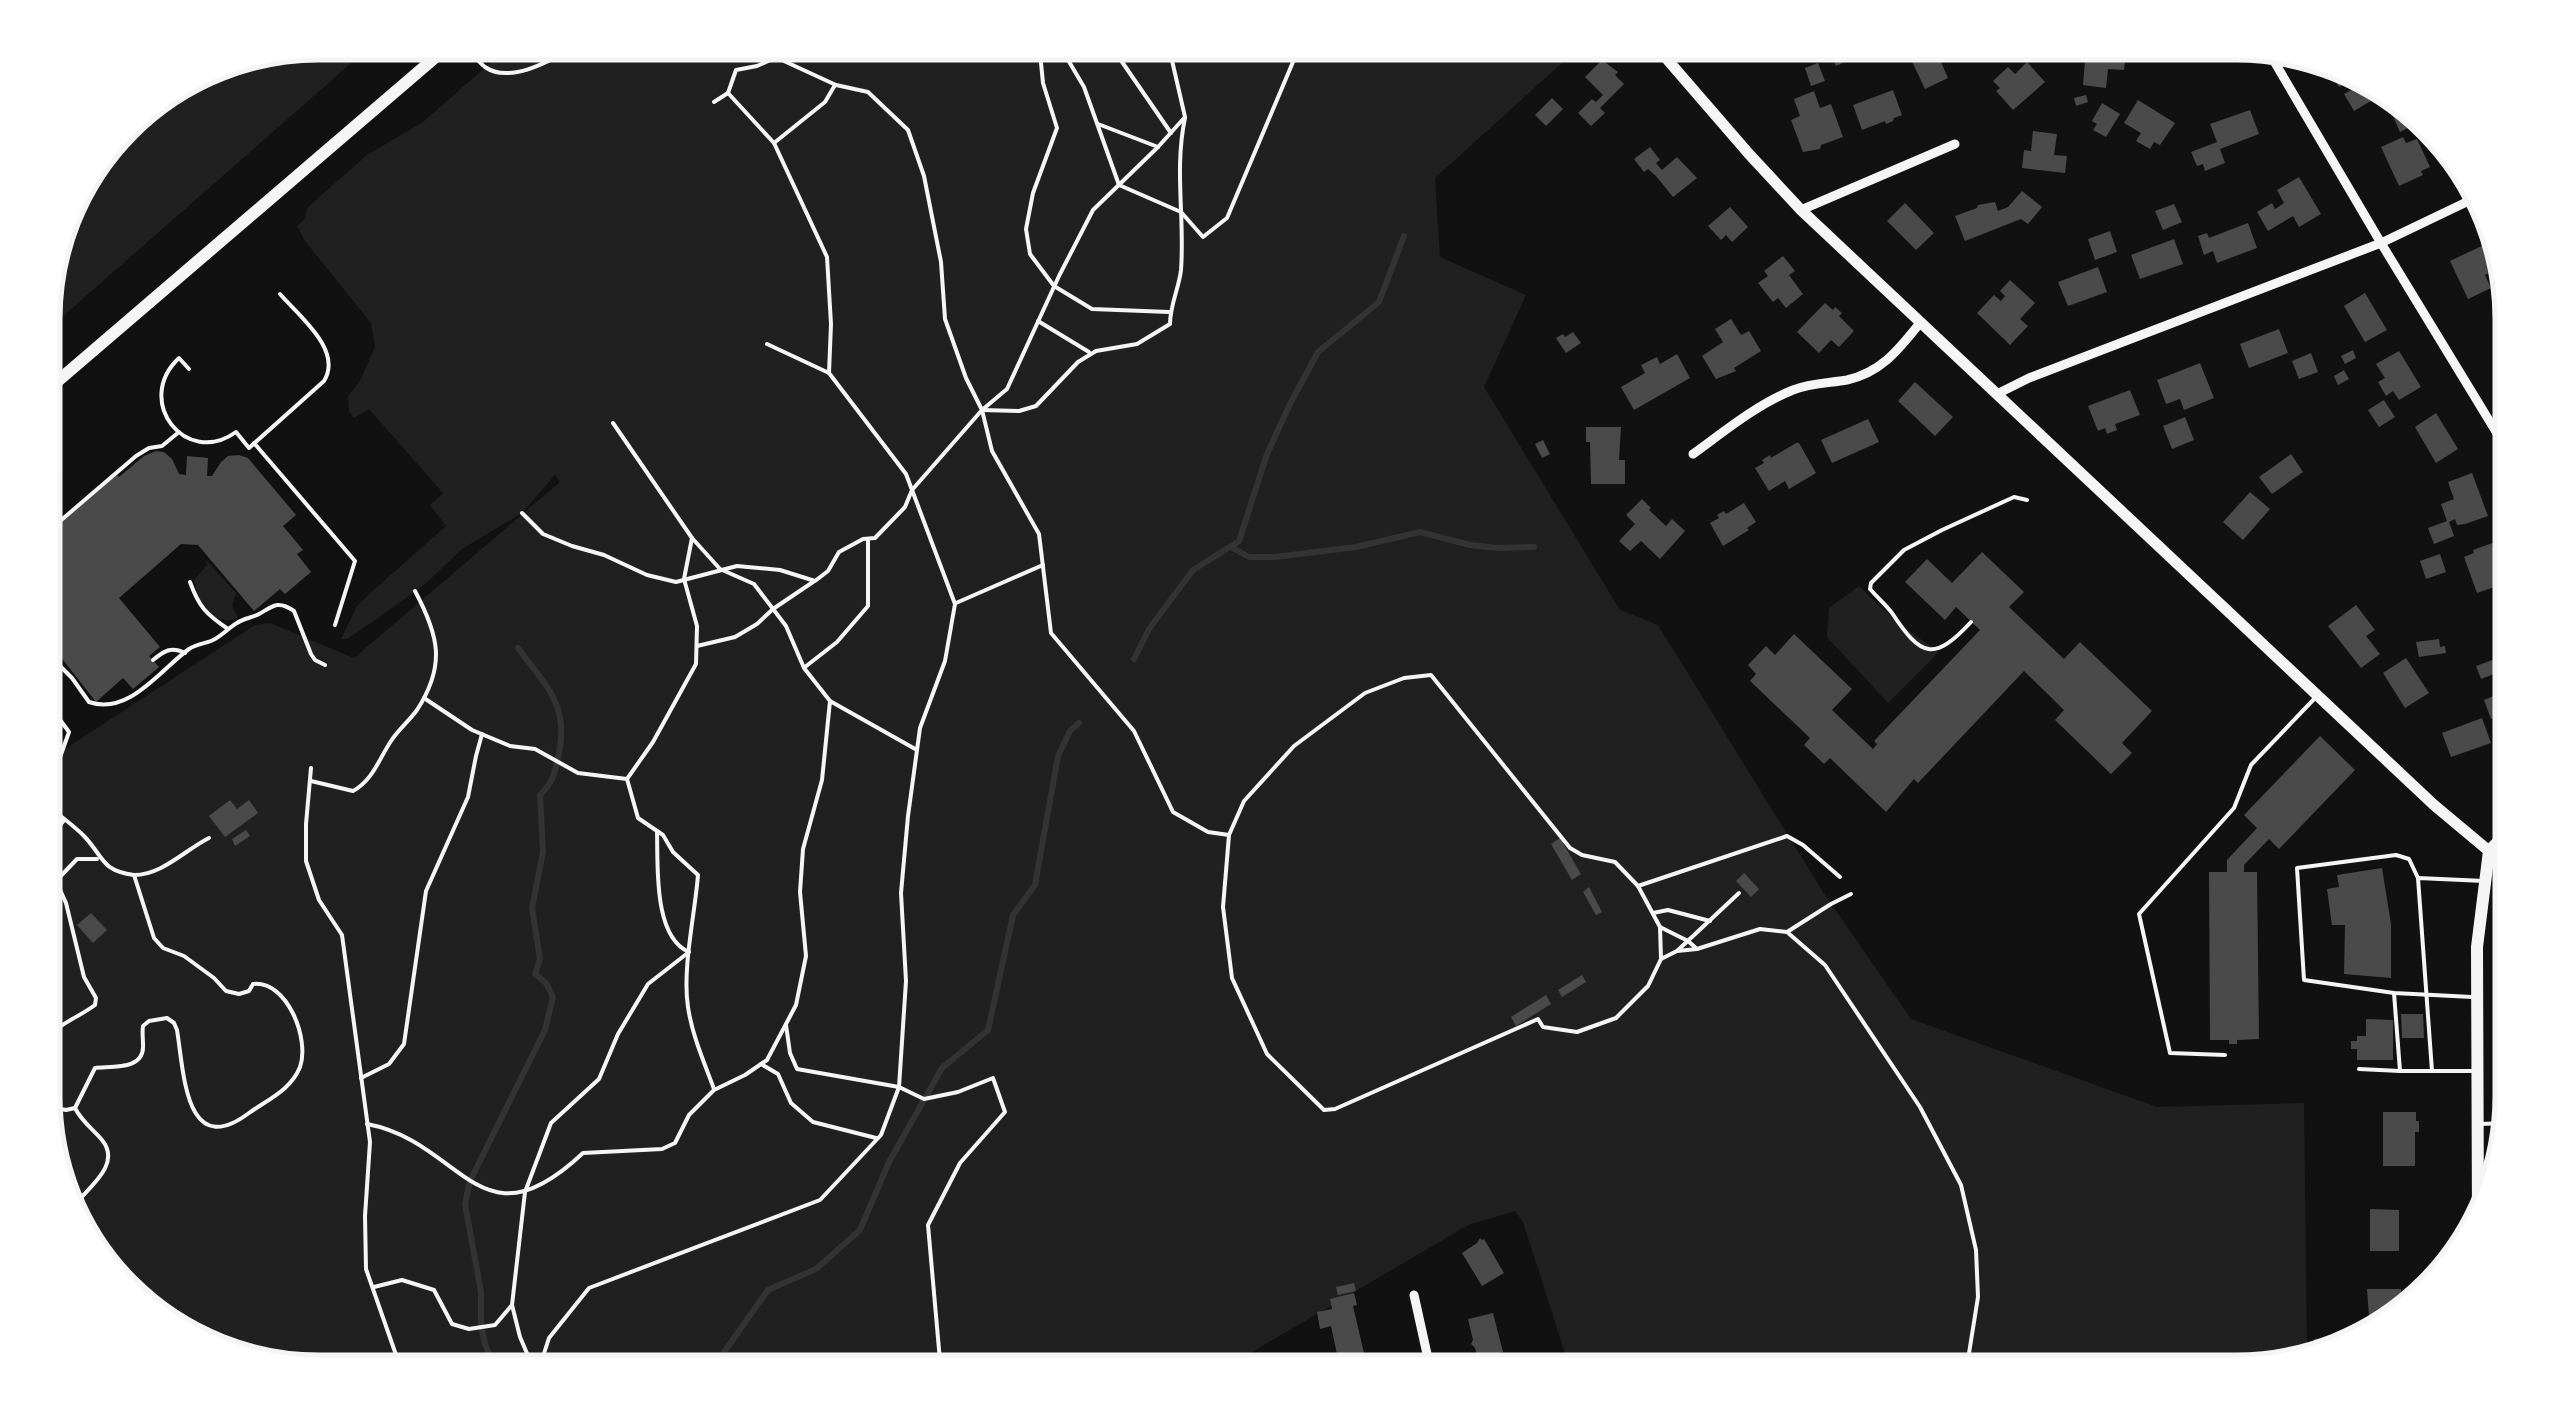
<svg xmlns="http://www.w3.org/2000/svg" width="2555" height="1415" font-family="Cabin,sans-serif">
<rect width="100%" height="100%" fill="#111"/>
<g fill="#202020">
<path d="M319,43H374L45,332V283L71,196L136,112L214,63Z"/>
<path d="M513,43H1584L1435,178L1440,257L1526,295L1484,387L1620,610L1658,625L1823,892L1911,1019L2157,1107L2304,1103L2307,1354L2253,1372H1571L1523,1222L1515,1211L1468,1225L1218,1372H318L181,1336L89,1250L45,1132V762L255,625L270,623L354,658L560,482L555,475L522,513L462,549L423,586L355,634L347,639H341L357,606L368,595L446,526L430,505L443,493L369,409L354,418L349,411L348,396L360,381L375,347L371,323L305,241L297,226L305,219L307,208L367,155L423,122Z"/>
<path d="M206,560L236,593L232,606L238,618C213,628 198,602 194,580L207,565Z"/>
<path d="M1859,586C1876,603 1892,618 1911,632C1920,640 1931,644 1938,653L1888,703L1827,637L1829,608Z"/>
</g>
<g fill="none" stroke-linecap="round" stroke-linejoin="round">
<g stroke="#333" stroke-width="6">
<path d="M1231,547L1249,557H1275L1356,547L1420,532L1470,545L1498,548L1534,547"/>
<path d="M1134,659L1149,629L1193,570L1239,541L1267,454L1290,404L1318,352L1379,302L1404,236"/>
<path d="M496,1372L485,1344L481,1326V1292L465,1204L470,1181L545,1030L553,997L546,983L535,974L540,959L532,908L543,852L540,795C554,781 555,773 559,753C569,704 545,685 518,648"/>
<path d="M687,1372L722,1355L768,1290L816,1269L860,1230L889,1162L942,1068L988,1030L1013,915L1035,885L1058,756L1070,731L1079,723"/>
</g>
</g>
<g fill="#4a4a4a">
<path d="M1920,43H1957L1961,51L1947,57L1945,52L1938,55L1948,78L1925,89L1907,51Z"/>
<path d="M2100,43H2127L2124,70L2108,69L2106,88L2083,85L2085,60L2099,62Z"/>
<path d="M1845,52L1849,60L1836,66L1832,57Z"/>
<path d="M1602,60L1618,72L1615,75L1624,84L1600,108L1605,113L1591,126L1578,113L1592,99L1596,102L1603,95L1585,77Z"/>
<path d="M2027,62L2045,82L2013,110L1996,91L2000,88L1993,81L2008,67L2015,74Z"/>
<path d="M1818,63L1825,81L1811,86L1805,68Z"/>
<path d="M2327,67L2363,76L2376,98L2354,111L2344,94L2353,89L2348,81L2339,87Z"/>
<path d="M1893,90L1902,115L1894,118L1893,121L1886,124L1885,121L1862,130L1853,105Z"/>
<path d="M1814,91L1820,108L1831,104L1843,137L1821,145L1820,149L1803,152L1791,120L1800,116L1794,99Z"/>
<path d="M2086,95L2088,102L2076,106L2074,98Z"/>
<path d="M1552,98L1563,109L1546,126L1535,115Z"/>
<path d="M2138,100L2175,123L2160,145L2154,142L2150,149L2136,141L2141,133L2124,123Z"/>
<path d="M2102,103L2120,114L2106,137L2093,130L2097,124L2092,121Z"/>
<path d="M2404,108L2420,122L2400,132L2392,114Z"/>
<path d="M2250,110L2259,134L2220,149L2225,163L2205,171L2203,164L2197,166L2191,152L2217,142L2210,124Z"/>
<path d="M2033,131L2057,134L2054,155L2067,156L2065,173L2022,168L2024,150L2031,151Z"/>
<path d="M2403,137L2406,143L2417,139L2430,167L2421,171L2423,175L2399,186L2381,147Z"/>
<path d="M1650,147L1660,160L1656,163L1662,170L1677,157L1697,178L1673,197L1656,176L1648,169L1644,172L1634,159Z"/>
<path d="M2299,177L2321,214L2299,227L2293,216L2268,231L2257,212L2272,203L2275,209L2284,203L2277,190Z"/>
<path d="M2022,191L2042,207L2028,224L2021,219L1965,241L1955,216L1977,208L1978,205L1995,202L1998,211L2008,207Z"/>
<path d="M1905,203L1934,233L1916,250L1887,221Z"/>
<path d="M2174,204L2182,222L2163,230L2155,211Z"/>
<path d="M1730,207L1748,227L1732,242L1726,235L1721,240L1708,226Z"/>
<path d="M2248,223L2257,248L2217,263L2213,251L2204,255L2198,236L2207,233L2209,238Z"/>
<path d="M2110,231L2117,252L2095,260L2088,239Z"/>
<path d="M2174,239L2183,264L2140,279L2131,255Z"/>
<path d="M2490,242L2497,257L2489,261L2493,271L2485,275L2491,288L2468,299L2450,261Z"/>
<path d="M1783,256L1795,271L1789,275L1803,294L1786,308L1778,298L1773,302L1758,283L1768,276L1764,271Z"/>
<path d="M2098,267L2107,292L2068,306L2058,282Z"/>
<path d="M2010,280L2035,303L2020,319L2028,326L2010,345L1977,313L1994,295L2001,301L2005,296L2000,291Z"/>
<path d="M2365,293L2387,330L2365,342L2344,306Z"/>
<path d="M1825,303L1833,310L1835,307L1842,313L1839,316L1854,331L1839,347L1831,340L1819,353L1797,332Z"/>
<path d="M1731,319L1741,335L1749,331L1761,351L1734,368L1736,371L1716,379L1702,356L1723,342L1715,329Z"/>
<path d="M2279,329L2288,353L2249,368L2240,344Z"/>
<path d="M1573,332L1581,343L1566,353L1556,338L1563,334L1565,337Z"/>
<path d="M2353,350L2356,358L2345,364L2341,356Z"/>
<path d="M2399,351L2421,387L2399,400L2393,391L2386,396L2378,382L2385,378L2376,364Z"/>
<path d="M2311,353L2318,372L2299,379L2292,361Z"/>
<path d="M1677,354L1690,378L1634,410L1621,387L1645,373L1641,365L1657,357L1660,364Z"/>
<path d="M2200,363L2214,398L2184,410L2180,399L2166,404L2157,380Z"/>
<path d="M2344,370L2349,379L2338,385L2334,376Z"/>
<path d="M1915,382L1953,417L1935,436L1898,401Z"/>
<path d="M2130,390L2140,415L2115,424L2117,430L2107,434L2105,428L2098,431L2088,406Z"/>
<path d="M2384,400L2395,417L2379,427L2368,410Z"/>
<path d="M2436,413L2458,449L2436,463L2415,427Z"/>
<path d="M2185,417L2194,440L2172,449L2163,426Z"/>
<path d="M1868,419L1879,442L1832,463L1821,440Z"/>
<path d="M1586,427H1621L1619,460H1625V484H1591L1590,442H1586Z"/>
<path d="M1543,440L1550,454L1542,458L1535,444Z"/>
<path d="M1796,443H1799L1816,473L1789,489L1785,481L1769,491L1755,468L1764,463L1762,460L1770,455L1771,458Z"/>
<path d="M156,451L164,452L172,459L179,474L186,475L187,456L208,458L207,476H212L221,462L228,456L239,455L248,458L296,515L283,526L303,550L297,554L311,572L285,594L280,589L254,611L198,545L181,544L119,598L160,647L149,656L159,667L133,689L123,678L96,702L45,637V605L50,600L45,595V542L60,529L57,526L117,475L119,477L144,456Z"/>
<path d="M2291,454L2303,472L2272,494L2259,477Z"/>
<path d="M2472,473L2488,516L2465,524L2457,525L2455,519L2449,522L2454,536L2434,544L2428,528L2447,521L2441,504L2454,499L2448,482Z"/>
<path d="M2250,492L2270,509L2243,540L2223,522Z"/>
<path d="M1642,499L1651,508L1649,510L1666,526L1672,519L1685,531L1660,559L1641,541L1630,551L1619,541L1635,524L1626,515Z"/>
<path d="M1744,503L1756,522L1747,528L1749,530L1723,546L1710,523L1719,518L1717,515L1724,511L1726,514Z"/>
<path d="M2498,541L2512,581L2477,593L2464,557L2474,553L2473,550Z"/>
<path d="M1982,552L2024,592L2009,607L2064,659L2080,642L2152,711L2122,743L2132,753L2111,774L2055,720L2064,710L2024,671L1918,783L1914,779L1886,812L1830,758L1824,764L1804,745L1810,738L1750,681L1756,674L1748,665L1766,646L1775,655L1794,634L1852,689L1832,710L1873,749L1877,744L1874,741L1980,630L1956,607L1945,620L1905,582L1927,559L1952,583Z"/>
<path d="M2440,554L2446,572L2426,579L2420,561Z"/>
<path d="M2356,605L2375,630L2366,636L2380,654L2361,668L2328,626Z"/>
<path d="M2512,609V653L2505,656L2499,641L2506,638L2497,615Z"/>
<path d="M2439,639L2440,647L2445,646L2446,653L2419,657L2416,642Z"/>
<path d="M2406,658L2429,693L2405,708L2383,673Z"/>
<path d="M2495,659L2500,672L2481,679L2476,666Z"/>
<path d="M2496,695L2503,715L2491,719L2484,700Z"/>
<path d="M2482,718L2491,743L2451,757L2442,733Z"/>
<path d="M2320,736L2355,770L2279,849L2269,839L2244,865V872H2257L2259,1039L2237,1040V1044H2229V1040H2210L2209,872H2227V860L2257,828L2244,815Z"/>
<path d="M230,800L237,809L249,800L258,813L225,837L209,816Z"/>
<path d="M246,830L250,836L235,846L232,839Z"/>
<path d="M1560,838L1581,874L1572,880L1551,844Z"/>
<path d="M2382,868L2391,924V978L2344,974L2345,925H2332L2327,889L2339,887L2337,875Z"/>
<path d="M1744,873L1759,889L1751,897L1736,881Z"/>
<path d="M1589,887L1602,912L1596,915L1583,892Z"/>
<path d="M91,913L107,930L93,943L77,925Z"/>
<path d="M1582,975L1586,982L1562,997L1558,990Z"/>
<path d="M1546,995L1551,1004L1516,1026L1511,1017Z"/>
<path d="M2401,1014H2423L2424,1038H2402Z"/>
<path d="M2366,1019L2393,1020V1060H2357V1049H2351V1041H2357V1036H2366Z"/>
<path d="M2383,1112H2416V1121H2419V1132H2415V1166H2383Z"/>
<path d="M2370,1209L2399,1210V1251H2370Z"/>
<path d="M1480,1238L1482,1240L1484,1239L1504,1273L1482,1286L1462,1253L1477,1243Z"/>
<path d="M1354,1283L1356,1291L1338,1295L1336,1287Z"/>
<path d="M2367,1289H2401V1313L2389,1326L2370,1329Z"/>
<path d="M1354,1293L1357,1305L1353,1306L1364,1353L1338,1359L1331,1326L1320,1329L1317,1312L1332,1309L1330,1299Z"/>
<path d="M1493,1313L1503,1352L1478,1358L1475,1348L1471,1344L1473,1340L1468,1319Z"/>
<path d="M2323,1338V1348L2315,1351L2314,1339Z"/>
</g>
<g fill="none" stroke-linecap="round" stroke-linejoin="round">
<g stroke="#f5f5f5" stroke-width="4">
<path d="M745,43L836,85L868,92L908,130L924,176L941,262L945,319L966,378L982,410L992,451L1039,534L1051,633L1134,731L1173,812L1208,832L1229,835L1244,801L1294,746L1365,693L1404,678L1431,675L1570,848L1582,855L1615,862L1638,886L1660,927L1661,959L1648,986L1616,1018L1577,1032L1543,1027L1538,1019L1335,1109L1324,1110L1267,1054L1232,978L1223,907L1229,835"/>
<path d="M1039,43L1043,83L1057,128L1033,193L1026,229L1030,254L1054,286L1092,309L1169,312"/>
<path d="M1058,43L1084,87L1119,185L1181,212L1203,237L1227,218L1301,43"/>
<path d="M1109,43L1171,133"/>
<path d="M1115,53L1132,43"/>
<path d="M728,93L774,143L827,257L831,324L829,373"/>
<path d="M714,102L728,93L736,70L757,66L777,57"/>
<path d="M1098,124L1158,147"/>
<path d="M774,143L825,102L835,85"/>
<path d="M1038,321L1089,352"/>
<path d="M189,369L179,358C133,401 186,468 236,432L249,448L324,381C343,350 299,316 280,294"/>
<path d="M982,410L1019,411L1036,406L1078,362L1096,351L1137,344L1170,324C1170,305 1179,288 1181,270C1185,218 1174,170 1185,118"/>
<path d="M613,423L692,538L720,569L754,584L786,626L804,668L830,701"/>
<path d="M254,443L355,561L335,625"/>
<path d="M522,513L543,534L572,546L604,555L647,575L676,582L737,566L780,570L815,581L828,571L839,552L863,539L875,538L905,507L912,490L982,410L1007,389L1059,276L1093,210L1158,147L1185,117L1168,43"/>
<path d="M45,534L136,456L149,448L162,446L179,432"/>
<path d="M692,538L684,579L697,626L696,664L653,742L627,779L638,818L663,835L673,852L698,875C695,914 682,969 688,1007C692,1035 704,1062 714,1089"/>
<path d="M190,582C199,607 206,614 228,629"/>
<path d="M956,603L1043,565"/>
<path d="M1971,622C1934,662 1921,657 1892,613C1886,605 1877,597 1870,589L1871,583L1904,550L1942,530L2014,497L2027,500"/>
<path d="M697,646L735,637L757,624L773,609L813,582"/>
<path d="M45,651L72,678L89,702C129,716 161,669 189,649C197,644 203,644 211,641C221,637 228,628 237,623C244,618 252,618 259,614C273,606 278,600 294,611L311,654L315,660L325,665"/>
<path d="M153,660C164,651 171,646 185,653"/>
<path d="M805,667L837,642L868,606V539"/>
<path d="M424,698L472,730L510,746L535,749L578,773L627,779"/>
<path d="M45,720L58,717L69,732L58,763L45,781"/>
<path d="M311,768L306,824V861L319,900L342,935L370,1142L365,1216L366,1269L402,1372"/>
<path d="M311,781L353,791C373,780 379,759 391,741C398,730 409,721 417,710C446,665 439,636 415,591"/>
<path d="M45,803C57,814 72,824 84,836C104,857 101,871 134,875L154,938L163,948L184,956L214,978L226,991L239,994L249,991L253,984C287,980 310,1039 300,1067C291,1090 267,1100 249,1113C185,1161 184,1072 177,1030L174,1023L167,1018L149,1021L143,1026C142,1032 143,1038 143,1044C145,1071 112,1066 95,1068L75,1108C82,1122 93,1129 102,1140C121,1163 92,1185 77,1202"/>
<path d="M134,875C162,875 185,850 209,838"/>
<path d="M56,881L77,859H97"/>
<path d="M1638,886L1787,836L1803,845L1840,877"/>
<path d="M1653,913L1668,910L1710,921"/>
<path d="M1660,927L1688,941L1697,949"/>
<path d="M1787,932L1831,904L1851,894"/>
<path d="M1677,951L1739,893"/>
<path d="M1661,959L1677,951L1697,949L1760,929L1787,932L1825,965L1920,1107L1961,1185L1976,1250L1978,1297L1966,1372"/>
<path d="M786,1025L790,1053L797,1069L899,1087L924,1099L958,1092L993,1078L1005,1112L960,1163L928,1225L941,1372"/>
<path d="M45,1039C60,1023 79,1017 95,1005L96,998L84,977L66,903L52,872L48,842L64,820"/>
<path d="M761,1064L778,1074L791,1103L813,1122L876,1138"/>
<path d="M361,1078L389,1064L404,1044L426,891L468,797L476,756L482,734"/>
<path d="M45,1106L66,1110L75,1108"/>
<path d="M367,1124C464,1142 479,1251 583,1153L662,1149L675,1143L689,1115L714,1090L745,1075L767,1060L796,1005L806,956L800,892L803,849L822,780L830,701L917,750"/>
<path d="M374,1287L402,1280L434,1290L452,1324L469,1329L495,1325L512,1305"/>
<path d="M535,1372L520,1337L512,1305L525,1192L551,1123L599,1079L618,1034L648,984L689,952C653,937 658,864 657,831"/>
<path d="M538,1372L549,1338L589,1288L820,1200L881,1135L899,1087L906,981L901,893L908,816L920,728L945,661L955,604L906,474L829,373L767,344"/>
</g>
<g stroke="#f5f5f5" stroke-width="4">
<path d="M463,43C470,50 477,61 485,67C512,86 558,56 583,43"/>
<path d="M2418,878L2409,859L2396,855L2297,868L2304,980L2394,993L2472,997"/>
<path d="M2394,993L2400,1071H2432"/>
<path d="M2225,1055L2170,1053L2139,914L2234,808L2251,765L2316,697"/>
<path d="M2359,1069L2400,1071"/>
<path d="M2473,1071H2432L2418,878L2484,881"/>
<path d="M2479,1124L2509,1123"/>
</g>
<g stroke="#f5f5f5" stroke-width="9">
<path d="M2268,51L2381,243L2512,458"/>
<path d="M2194,56L2228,43"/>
<path d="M1801,210L1955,144"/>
<path d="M1997,394L2029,378L2381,243L2477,197"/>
<path d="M1693,454C1725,431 1756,405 1793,390C1810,383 1830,383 1847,380C1882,372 1899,349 1920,323"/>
<path d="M1414,1295L1431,1372"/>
</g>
<path stroke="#f5f5f5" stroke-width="11" d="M1653,43L1749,154L1801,210L2434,805L2489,851"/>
<g stroke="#f5f5f5" stroke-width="12">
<path d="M45,392L452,43"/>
<path d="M2478,1225L2477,947L2489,851L2512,828"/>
</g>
</g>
<path d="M0 0H2555V1415H0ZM319 60H2236A259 259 0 0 1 2495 319V1096A259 259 0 0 1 2236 1355H319A259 259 0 0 1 60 1096V319A259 259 0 0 1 319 60Z" fill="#fff" fill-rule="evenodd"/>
<path fill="none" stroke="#f5f5f5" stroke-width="5" d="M319 60H2236A259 259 0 0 1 2495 319V1096A259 259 0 0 1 2236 1355H319A259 259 0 0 1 60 1096V319A259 259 0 0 1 319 60Z"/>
</svg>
